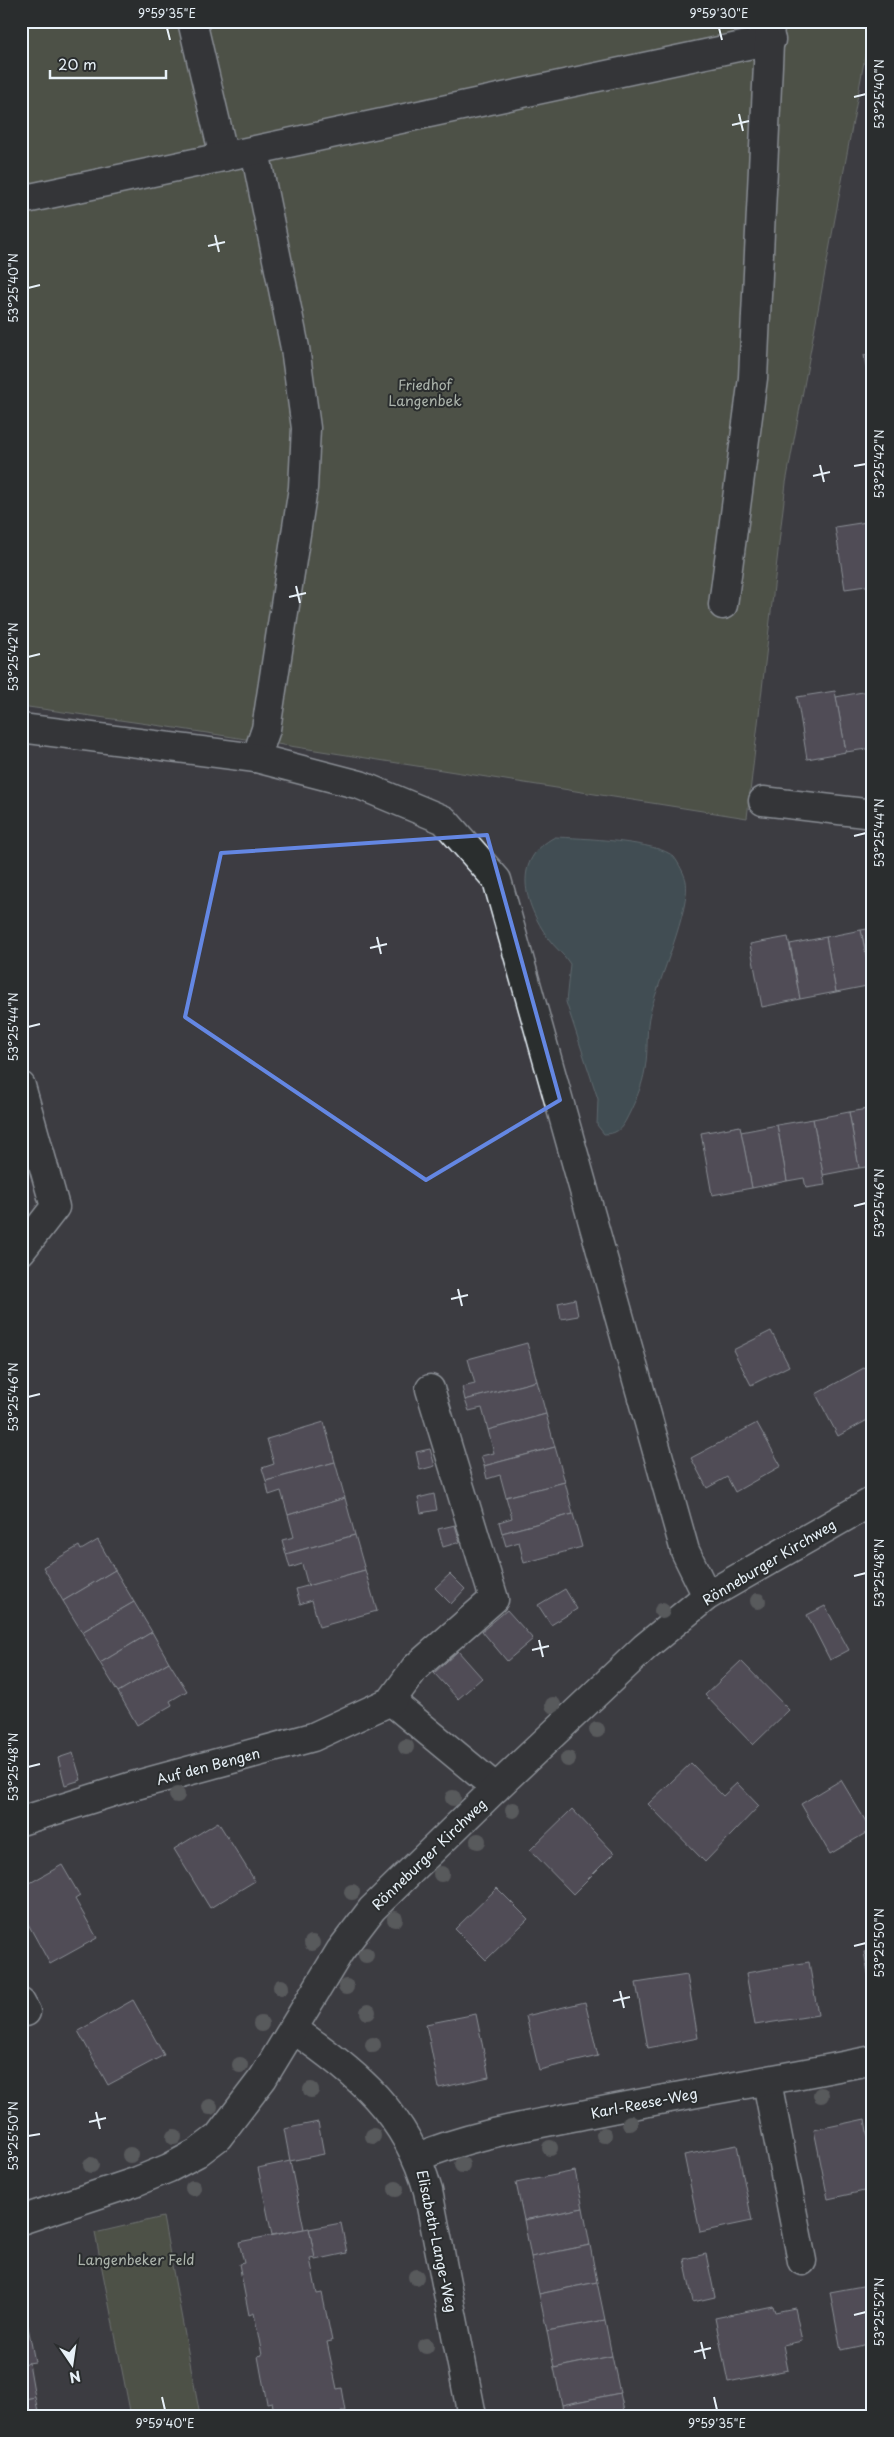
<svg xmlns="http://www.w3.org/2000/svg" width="894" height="2437" font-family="'Playpen Sans',sans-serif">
<rect width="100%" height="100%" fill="#3d3c42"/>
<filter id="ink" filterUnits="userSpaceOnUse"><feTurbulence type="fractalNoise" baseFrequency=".02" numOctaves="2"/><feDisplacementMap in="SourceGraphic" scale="10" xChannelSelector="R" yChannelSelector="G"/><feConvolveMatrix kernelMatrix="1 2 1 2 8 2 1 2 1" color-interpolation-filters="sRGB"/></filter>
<g filter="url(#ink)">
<g fill="#626a50" stroke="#a5aea4">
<path d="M21,21H873V46L866,51L786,483L747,818L169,727L21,706Z"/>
<path d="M163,2217L200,2416H131L95,2233Z"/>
</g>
<path fill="#466468" stroke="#879ca2" d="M555,837C579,838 659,841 674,857C678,862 685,875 686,881C691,908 658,982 650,1013C646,1028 648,1046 646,1062C644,1081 638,1095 630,1112C623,1126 620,1134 604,1134L597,1125L598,1099L566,1002L570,964C564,954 555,948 548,938C524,903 511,860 555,837Z"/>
<g fill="#686070" stroke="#e8f1f8">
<path d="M873,354V405L864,355Z"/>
<path d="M873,521V585L845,589L835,527Z"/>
<path d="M873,690V748L846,752L836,697Z"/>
<path d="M835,691L846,752L807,759L797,697Z"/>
<path d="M873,928V985H872L861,930Z"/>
<path d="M861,930L872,985L836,992L826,937Z"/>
<path d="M788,937L800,999L762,1007L750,944Z"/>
<path d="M826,937L836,992L800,999L790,944Z"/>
<path d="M873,1108V1166L859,1168L849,1112Z"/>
<path d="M849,1112L859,1168L823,1175L813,1119Z"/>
<path d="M813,1119L825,1185L806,1188L804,1178L787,1181L777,1125Z"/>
<path d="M777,1125L787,1181L752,1188L741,1132Z"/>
<path d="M740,1126L752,1188L712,1195L701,1133Z"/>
<path d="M575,1299L578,1316L561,1319L558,1303Z"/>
<path d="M771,1331L789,1366L751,1385L733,1350Z"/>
<path d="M527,1343L537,1381L465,1400L462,1387L475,1384L468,1359Z"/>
<path d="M873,1363V1417L838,1436L816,1394Z"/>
<path d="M537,1381L546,1414L488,1430L482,1408L469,1411L465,1400Z"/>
<path d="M546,1414L555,1447L484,1466L481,1456L494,1453L488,1430Z"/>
<path d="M324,1422L335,1462L266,1481L262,1468L274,1464L267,1439Z"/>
<path d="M757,1423L781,1466L735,1492L727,1477L707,1488L691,1458Z"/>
<path d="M555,1447L565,1482L506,1497L500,1475L487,1479L484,1466Z"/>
<path d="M430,1449L435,1466L420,1470L416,1452Z"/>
<path d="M335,1462L345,1498L288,1515L281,1491L269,1495L266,1481Z"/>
<path d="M565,1482L573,1514L502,1533L499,1522L512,1518L506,1497Z"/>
<path d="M434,1494L437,1510L421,1513L418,1498Z"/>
<path d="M345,1498L355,1535L286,1554L282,1540L294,1537L288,1515Z"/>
<path d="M573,1514L582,1547L524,1563L519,1542L506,1546L502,1533Z"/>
<path d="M455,1525L460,1542L443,1547L438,1529Z"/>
<path d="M355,1535L365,1570L308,1586L302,1564L290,1568L286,1554Z"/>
<path d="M98,1540L115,1570L63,1601L43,1567L79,1546L81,1550Z"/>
<path d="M115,1570L134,1602L82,1632L63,1601Z"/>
<path d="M365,1570L377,1611L319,1627L312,1600L300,1604L296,1589Z"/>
<path d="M450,1574L465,1589L451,1604L435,1588Z"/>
<path d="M565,1589L577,1609L551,1625L538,1605Z"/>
<path d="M134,1602L152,1632L100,1663L82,1632Z"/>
<path d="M825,1606L849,1650L830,1660L807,1615Z"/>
<path d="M507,1610L533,1639L507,1661L482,1631Z"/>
<path d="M152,1632L169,1662L118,1692L100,1663Z"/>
<path d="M458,1651L482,1678L458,1699L434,1673Z"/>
<path d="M741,1661L789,1710L753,1745L705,1695Z"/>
<path d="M169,1662L187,1691L170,1701L172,1705L137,1725L118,1692Z"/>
<path d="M73,1753L81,1780L65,1785L58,1758Z"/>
<path d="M691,1763L723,1796L737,1783L759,1806L705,1862L648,1804Z"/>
<path d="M841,1780L871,1830L830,1854L801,1804Z"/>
<path d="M572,1809L614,1853L573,1894L530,1850Z"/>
<path d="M218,1822L255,1881L210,1908L174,1849Z"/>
<path d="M62,1865L80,1896L75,1899L97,1938L50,1964L21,1911V1888Z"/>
<path d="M497,1888L528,1919L486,1960L455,1929Z"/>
<path d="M873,1950V1999L864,1952Z"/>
<path d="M809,1962L818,2015L755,2025L746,1973Z"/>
<path d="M687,1975L698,2038L648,2048L636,1983Z"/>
<path d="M133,2000L164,2055L108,2085L78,2031Z"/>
<path d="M585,2002L598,2056L539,2070L526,2016Z"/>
<path d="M476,2014L489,2077L439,2088L426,2024Z"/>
<path d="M865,2119L873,2169V2189L828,2199L814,2130Z"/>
<path d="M318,2122L324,2154L290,2161L284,2129Z"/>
<path d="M737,2145L752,2221L700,2232L684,2155Z"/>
<path d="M290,2161L304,2229L272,2235L258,2168Z"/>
<path d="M575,2171L583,2208L524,2220L516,2183Z"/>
<path d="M583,2208L590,2245L531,2257L524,2220Z"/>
<path d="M341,2223L347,2253L315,2260L309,2229Z"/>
<path d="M309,2228L315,2258L310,2259L317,2294L322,2293L332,2341L327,2342L337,2389L342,2388L346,2411H341L342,2416H275L272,2402L267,2403L262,2378L258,2356L262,2355L254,2313L249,2315L239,2264L244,2263L239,2242Z"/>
<path d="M590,2245L597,2282L539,2294L531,2257Z"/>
<path d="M706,2254L715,2297L693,2302L684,2259Z"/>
<path d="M597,2282L605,2320L547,2331L539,2294Z"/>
<path d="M873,2284V2343L841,2350L830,2292Z"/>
<path d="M21,2291L28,2327L21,2328Z"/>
<path d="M773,2306L775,2312L795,2308L802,2341L783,2345L788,2370L728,2382L715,2318Z"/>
<path d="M605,2320L612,2356L554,2368L547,2331Z"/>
<path d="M28,2327L35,2362L21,2364V2328Z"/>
<path d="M612,2356L620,2393L562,2405L554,2368Z"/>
<path d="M29,2363L35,2397L21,2400V2364Z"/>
<path d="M620,2393L625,2416H564L562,2405Z"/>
<path d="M35,2397L39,2416H21V2400Z"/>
</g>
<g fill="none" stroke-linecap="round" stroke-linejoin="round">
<defs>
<g id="minor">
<path d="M192,21L224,157"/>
<path d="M255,151L295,348L306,428L303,488L266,729L256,758"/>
<path d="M21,200L771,40"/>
<path d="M723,605L753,378L770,23"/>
<path d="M21,728L256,758L360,785L444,820L497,880L685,1551L707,1596"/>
<path d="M763,801L873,814"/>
<path d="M21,1086L55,1207L21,1251"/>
<path d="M391,1701L496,1788"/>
<path d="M21,1821L129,1787L313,1737L391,1701L415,1668L494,1599L430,1389"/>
<path d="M21,2003L26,2012"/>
<path d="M293,2029C356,2072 407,2114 428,2191L472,2416"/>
<path d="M767,2082L802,2261"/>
<path d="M418,2157C470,2135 527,2126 582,2115C679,2095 776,2080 873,2060"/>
<path d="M21,2220L135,2182L169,2168L197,2153L218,2137L263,2078L340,1951L372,1909L496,1788L645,1647L707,1596L873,1501"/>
</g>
</defs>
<use href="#minor" stroke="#e8f1f8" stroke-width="31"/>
<use href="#minor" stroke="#2a2d2e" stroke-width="28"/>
</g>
<g fill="#7a7e7c">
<circle cx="758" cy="1601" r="8"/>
<circle cx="662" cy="1611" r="8"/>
<circle cx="553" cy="1705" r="8"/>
<circle cx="597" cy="1730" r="8"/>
<circle cx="406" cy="1747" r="8"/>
<circle cx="568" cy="1759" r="8"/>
<circle cx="177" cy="1795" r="8"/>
<circle cx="453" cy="1798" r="8"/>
<circle cx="513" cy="1810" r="8"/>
<circle cx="478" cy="1841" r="8"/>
<circle cx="441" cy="1874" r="8"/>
<circle cx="352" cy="1892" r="8"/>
<circle cx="395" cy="1919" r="8"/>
<circle cx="312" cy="1943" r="8"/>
<circle cx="366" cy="1955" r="8"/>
<circle cx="281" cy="1987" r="8"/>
<circle cx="346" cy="1987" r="8"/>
<circle cx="368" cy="2012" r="8"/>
<circle cx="261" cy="2024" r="8"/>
<circle cx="373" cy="2045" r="8"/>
<circle cx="240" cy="2065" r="8"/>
<circle cx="311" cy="2090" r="8"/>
<circle cx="821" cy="2095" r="8"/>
<circle cx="210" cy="2107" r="8"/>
<circle cx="630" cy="2123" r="8"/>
<circle cx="604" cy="2135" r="8"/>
<circle cx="373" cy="2136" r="8"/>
<circle cx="174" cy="2137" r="8"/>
<circle cx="550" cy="2148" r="8"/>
<circle cx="130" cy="2155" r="8"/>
<circle cx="91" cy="2165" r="8"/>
<circle cx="462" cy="2165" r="8"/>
<circle cx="193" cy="2188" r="8"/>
<circle cx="396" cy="2189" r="8"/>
<circle cx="416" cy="2277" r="8"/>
<circle cx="426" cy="2346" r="8"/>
</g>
</g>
<path d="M0 0H894V2437H0ZM487,835L560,1100L426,1180L185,1017L221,853Z" fill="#3d3c42" fill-opacity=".55" fill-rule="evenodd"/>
<path fill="none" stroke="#6487e3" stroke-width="4" stroke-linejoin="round" d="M487,835L560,1100L426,1180L185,1017L221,853Z"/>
<path fill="none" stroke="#e8f1f8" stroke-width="2" d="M167,28L170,40M719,28L722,40M854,97L866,94M739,114L743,131M732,125L749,121M215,235L219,252M208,246L225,242M28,288L40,285M820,465L824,482M854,466L866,464M813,476L830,472M296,586L300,603M289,597L306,593M28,657L40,654M854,836L866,833M377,937L381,954M370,948L387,944M28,1027L40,1024M854,1206L866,1203M458,1289L462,1306M451,1299L468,1295M28,1397L40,1394M854,1576L866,1573M539,1640L543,1657M532,1650L549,1646M28,1767L40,1764M854,1946L866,1943M620,1991L624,2008M613,2001L630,1997M96,2112L100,2129M89,2122L106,2118M28,2136L40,2134M854,2315L866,2312M701,2342L705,2359M694,2352L711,2348M162,2397L165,2410M714,2397L717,2410"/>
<g text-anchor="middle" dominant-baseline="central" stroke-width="4" stroke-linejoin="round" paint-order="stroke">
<g font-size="14" fill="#acb4ac" stroke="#2a2d2e">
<text x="425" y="384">Friedhof<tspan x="425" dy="16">Langenbek</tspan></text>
<text x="136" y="2259">Langenbeker Feld</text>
</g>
<g font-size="14" fill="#e8f1f8" stroke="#2a2d2e">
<text transform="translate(769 1562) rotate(-31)">Rönneburger Kirchweg</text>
<text transform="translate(208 1766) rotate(-15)">Auf den Bengen</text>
<text transform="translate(429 1854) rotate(-44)">Rönneburger Kirchweg</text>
<text transform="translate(644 2103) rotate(-11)">Karl-Reese-Weg</text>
<text transform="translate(437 2241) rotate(78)">Elisabeth-Lange-Weg</text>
</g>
</g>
<rect width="894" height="2437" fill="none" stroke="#2a2d2e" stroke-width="55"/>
<g transform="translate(72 2364) rotate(167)" stroke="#2a2d2e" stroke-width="4" paint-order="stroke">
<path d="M0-4L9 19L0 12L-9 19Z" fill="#e8f1f8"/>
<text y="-8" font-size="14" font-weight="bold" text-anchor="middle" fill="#e8f1f8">N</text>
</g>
<path d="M50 70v8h116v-8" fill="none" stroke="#e8f1f8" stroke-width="2.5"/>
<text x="58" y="70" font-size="15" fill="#e8f1f8" stroke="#2a2d2e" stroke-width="4" paint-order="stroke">20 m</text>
<rect x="28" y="28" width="838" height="2382" fill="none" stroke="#e8f1f8" stroke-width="2"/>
<g font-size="12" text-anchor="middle" fill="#e8f1f8">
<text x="167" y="18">9°59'35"E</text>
<text x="719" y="18">9°59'30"E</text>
<text transform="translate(880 94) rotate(-90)" y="4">53°25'40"N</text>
<text transform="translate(14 288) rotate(-90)" y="4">53°25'40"N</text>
<text transform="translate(880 464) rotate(-90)" y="4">53°25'42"N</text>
<text transform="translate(14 657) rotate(-90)" y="4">53°25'42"N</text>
<text transform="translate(880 833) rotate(-90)" y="4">53°25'44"N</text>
<text transform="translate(14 1027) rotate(-90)" y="4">53°25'44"N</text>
<text transform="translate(880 1203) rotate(-90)" y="4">53°25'46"N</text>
<text transform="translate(14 1397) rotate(-90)" y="4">53°25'46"N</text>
<text transform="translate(880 1573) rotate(-90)" y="4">53°25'48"N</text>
<text transform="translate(14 1767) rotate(-90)" y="4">53°25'48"N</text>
<text transform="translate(880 1943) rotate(-90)" y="4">53°25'50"N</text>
<text transform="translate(14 2136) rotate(-90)" y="4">53°25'50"N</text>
<text transform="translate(880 2312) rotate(-90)" y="4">53°25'52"N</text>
<text x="165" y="2428">9°59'40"E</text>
<text x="717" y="2428">9°59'35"E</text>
</g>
</svg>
